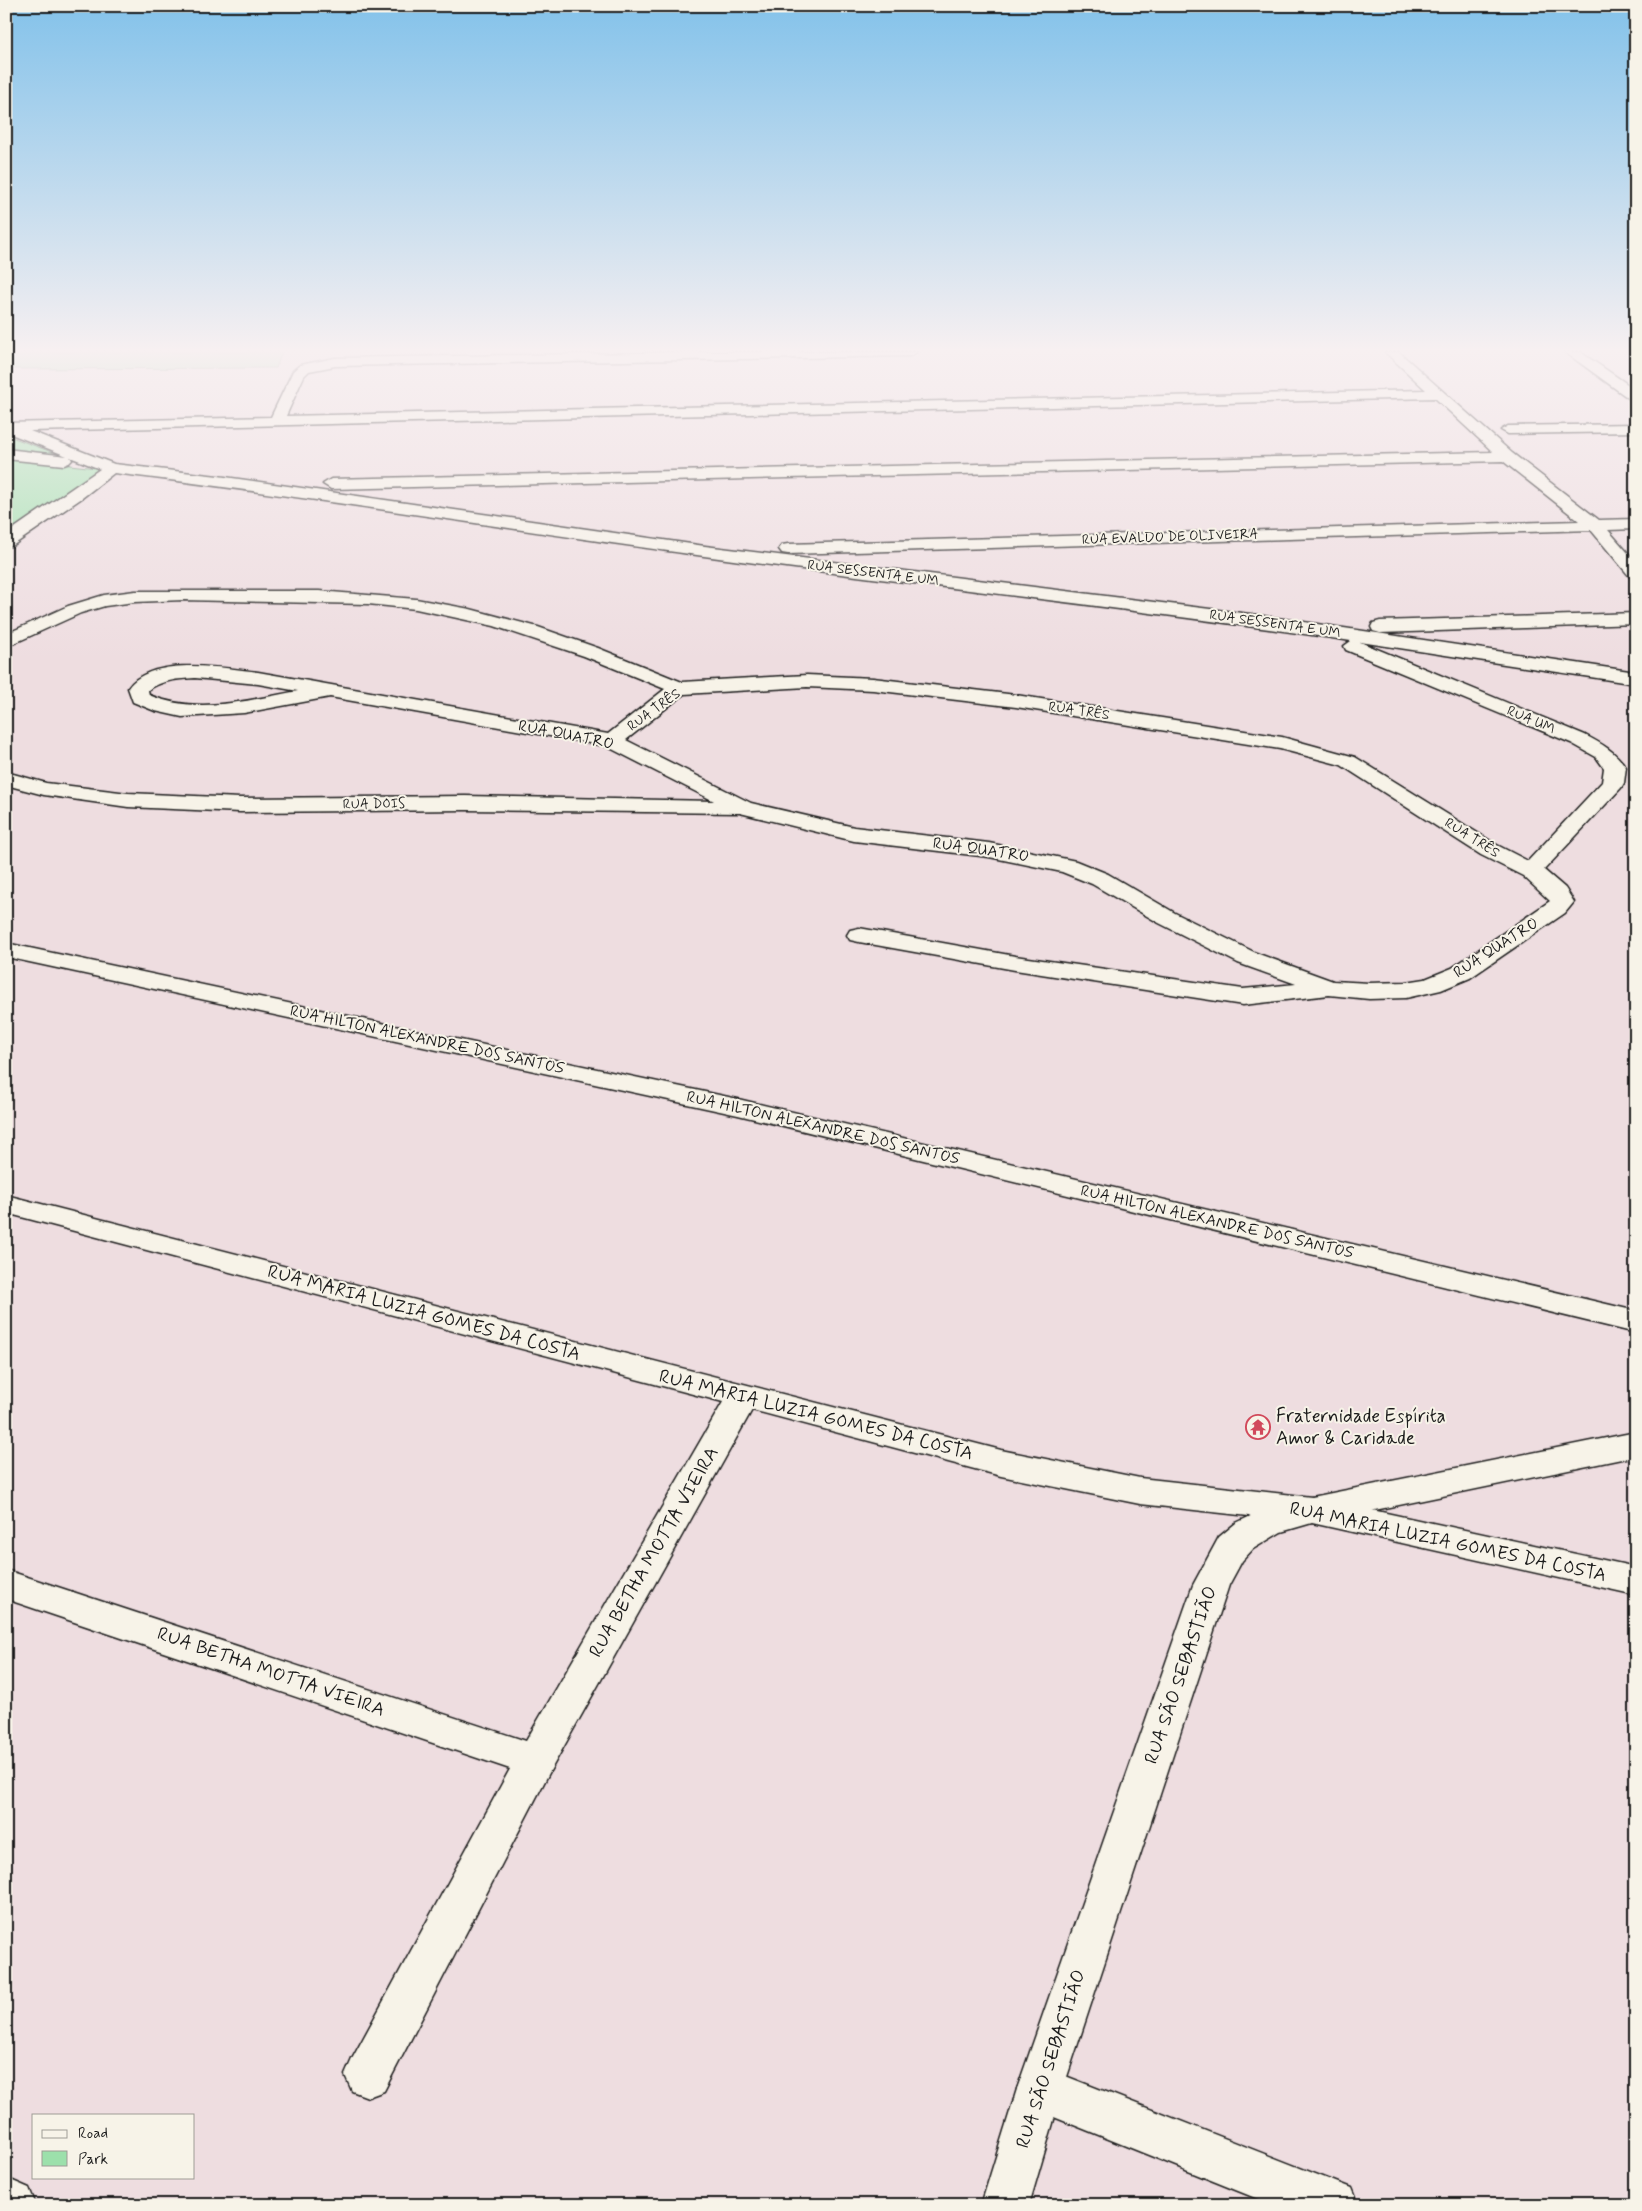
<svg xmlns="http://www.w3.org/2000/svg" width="1642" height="2211" font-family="Mynerve,sans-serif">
<rect width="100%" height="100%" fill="#eedde0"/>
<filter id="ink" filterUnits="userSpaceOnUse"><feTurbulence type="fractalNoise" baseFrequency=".02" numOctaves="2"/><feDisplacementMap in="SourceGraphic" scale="10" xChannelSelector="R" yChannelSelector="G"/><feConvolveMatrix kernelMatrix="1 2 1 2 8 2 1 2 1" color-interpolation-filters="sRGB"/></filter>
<g filter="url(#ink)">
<g fill="#9ce0ab" stroke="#5c7e64">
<path d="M6,352H282L276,368L6,369Z"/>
<path d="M6,435L62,456L6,450Z"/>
<path d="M6,458L106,469L6,538Z"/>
</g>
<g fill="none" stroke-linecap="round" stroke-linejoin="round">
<defs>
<g id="street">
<path d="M705,352H917L910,356L335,366L309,371L304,376L286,416L1426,390L1385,352H1399L1512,453L1599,520L1636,519V529L1608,530L1636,562V578L1630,577L1591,530L788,554L782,553L779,549L782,545L788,544L1579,521L1503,461L331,489L323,484L331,479L1493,452L1435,398L30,431L114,464L218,476L705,546L1250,614L1636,672V684L1360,642L1585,735C1602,744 1615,751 1626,767L1624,783L1621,788L1544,870L1565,888L1574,902L1565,913L1470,978L1441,990L1406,998L1369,999L1329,995L1243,1005L1015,970L859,942L850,940L847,935L850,930L859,928L1015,956L1243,989L1296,984L1238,963L1159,923L1092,884L1062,872L989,857L854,841L740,813L465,810L240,812L128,807L44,795L6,785V772L46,783L128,793L240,798L465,796L714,801L606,746L330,697L244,713L182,717L155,711L133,702L128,688C151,655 224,668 258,672L608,734L665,689L584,656L494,626L416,609L368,604L183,600L135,602L105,606L81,613L6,647V634L68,606L104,595L135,591H319L416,599L470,609L538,627L598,648L682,682L807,675L873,678L1016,695L1282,737L1355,757L1497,845L1528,861L1602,782L1604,768L1596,757L1571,743L1346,650L1344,646L1351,641C1136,608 920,586 704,556C508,529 311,497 114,473L82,498L12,546L6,547V534L100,469L70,457L72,460L69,463L64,465L6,459V449L67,456L6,432V423L271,417L293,371L300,365L335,358ZM195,678L258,684L298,691C250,700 196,715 149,695L148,690C163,680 177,679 195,678ZM807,687L873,690L1016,707L1280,749L1341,765L1481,855L1523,876L1550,901L1452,968L1425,979L1406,982L1369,983L1333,981L1256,953L1175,913L1108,874L1076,861L989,843L854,827L751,803L626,740L684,694Z"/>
<path d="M1636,424V432L1508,434L1501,430L1508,426Z"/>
<path d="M1636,613V624L1380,633L1373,631L1371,627L1373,623L1380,621Z"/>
<path d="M6,943L738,1099L1636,1311V1333L738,1115L6,957Z"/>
<path d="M6,1195L1001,1450L1140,1478L1312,1497L1636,1567V1595L1312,1523L1140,1504L1001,1476L752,1410L549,1773L384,2091L368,2097L352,2091L345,2075L352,2059L510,1769L6,1599V1570L526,1741L723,1402L6,1213Z"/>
<path d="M1040,2066L1351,2188L1358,2205H1273L1024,2105L1017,2089L1024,2073Z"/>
<path d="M6,2178L29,2188L36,2205H6Z"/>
</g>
<g id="secondary">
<path d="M1565,352H1580L1636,390V401L1631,400Z"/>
<path d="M1636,1432V1456L1312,1523L1281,1532L1253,1549L1242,1561L1229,1585L1063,2089L1029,2205H981L1017,2089L1193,1585L1219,1537L1236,1523L1257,1513L1312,1497Z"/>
</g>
</defs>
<use href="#street" stroke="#1c1c1c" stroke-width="3"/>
<use href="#secondary" stroke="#1c1c1c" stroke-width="3"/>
<use href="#street" fill="#f7f3e8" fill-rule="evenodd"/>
<use href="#secondary" fill="#f7f3e8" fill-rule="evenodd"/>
</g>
</g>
<linearGradient id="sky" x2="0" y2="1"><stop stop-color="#83c2ea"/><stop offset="0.53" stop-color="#f7f0f1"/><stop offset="1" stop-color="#f7f0f1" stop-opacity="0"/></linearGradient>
<rect width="1642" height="661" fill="url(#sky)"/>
<defs>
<symbol id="temple-ring" viewBox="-11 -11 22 22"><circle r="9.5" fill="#f7f3e8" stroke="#d1495b" stroke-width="1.5"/><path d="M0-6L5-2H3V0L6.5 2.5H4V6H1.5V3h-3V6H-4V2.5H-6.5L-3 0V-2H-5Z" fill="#d1495b"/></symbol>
</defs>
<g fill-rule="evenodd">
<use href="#temple-ring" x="1244" y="1413" width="28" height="28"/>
</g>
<g text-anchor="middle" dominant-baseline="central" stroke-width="4" stroke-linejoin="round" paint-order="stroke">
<g font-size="14" fill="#1c1c1c" stroke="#f7f3e8">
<text transform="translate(1170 537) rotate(-2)">RUA EVALDO DE OLIVEIRA</text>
<text transform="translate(873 573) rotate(7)">RUA SESSENTA E UM</text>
<text transform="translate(1275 624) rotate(8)">RUA SESSENTA E UM</text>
<text transform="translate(654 710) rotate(-36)">RUA TRÊS</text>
<text transform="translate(1079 711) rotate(8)">RUA TRÊS</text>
<text transform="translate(1531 720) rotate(23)">RUA UM</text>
<text transform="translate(374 804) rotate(-1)">RUA DOIS</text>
<text transform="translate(1472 838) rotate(32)">RUA TRÊS</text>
</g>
<g font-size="16" fill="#1c1c1c" stroke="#f7f3e8">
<text transform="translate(566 735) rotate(11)">RUA QUATRO</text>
<text transform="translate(981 850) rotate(8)">RUA QUATRO</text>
<text transform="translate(1496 948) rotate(-33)">RUA QUATRO</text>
<text transform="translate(427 1040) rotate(12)">RUA HILTON ALEXANDRE DOS SANTOS</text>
<text transform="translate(823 1128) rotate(13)">RUA HILTON ALEXANDRE DOS SANTOS</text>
<text transform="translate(1217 1222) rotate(13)">RUA HILTON ALEXANDRE DOS SANTOS</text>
</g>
<g font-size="19" fill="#1c1c1c" stroke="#f7f3e8">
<text transform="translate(424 1313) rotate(15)">RUA MARIA LUZIA GOMES DA COSTA</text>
<text transform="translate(816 1415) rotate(14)">RUA MARIA LUZIA GOMES DA COSTA</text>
<text transform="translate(1448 1542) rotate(12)">RUA MARIA LUZIA GOMES DA COSTA</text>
<text transform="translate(654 1552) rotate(-60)">RUA BETHA MOTTA VIEIRA</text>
<text transform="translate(271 1672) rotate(19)">RUA BETHA MOTTA VIEIRA</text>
<text transform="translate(1181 1675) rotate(-71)">RUA SÃO SEBASTIÃO</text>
<text transform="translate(1051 2059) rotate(-72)">RUA SÃO SEBASTIÃO</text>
</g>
<g font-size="19" fill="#1c1c1c" stroke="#f7f3e8" text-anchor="start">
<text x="1276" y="1416">Fraternidade Espírita<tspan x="1276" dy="22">Amor &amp; Caridade</tspan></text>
</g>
</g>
<rect width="1642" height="2211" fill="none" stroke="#f7f3e8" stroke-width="25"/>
<rect x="12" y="12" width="1617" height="2186" fill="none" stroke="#1c1c1c" stroke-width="2" filter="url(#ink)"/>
<rect x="32" y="2114" width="162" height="65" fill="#f7f3e8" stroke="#9f9d96"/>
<rect x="42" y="2130" width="25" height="8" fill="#f7f3e8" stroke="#9f9d96"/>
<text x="78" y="2138" font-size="15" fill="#1c1c1c">Road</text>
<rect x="42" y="2151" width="25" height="15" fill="#9ce0ab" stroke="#9f9d96"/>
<text x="78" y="2164" font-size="15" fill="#1c1c1c">Park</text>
</svg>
